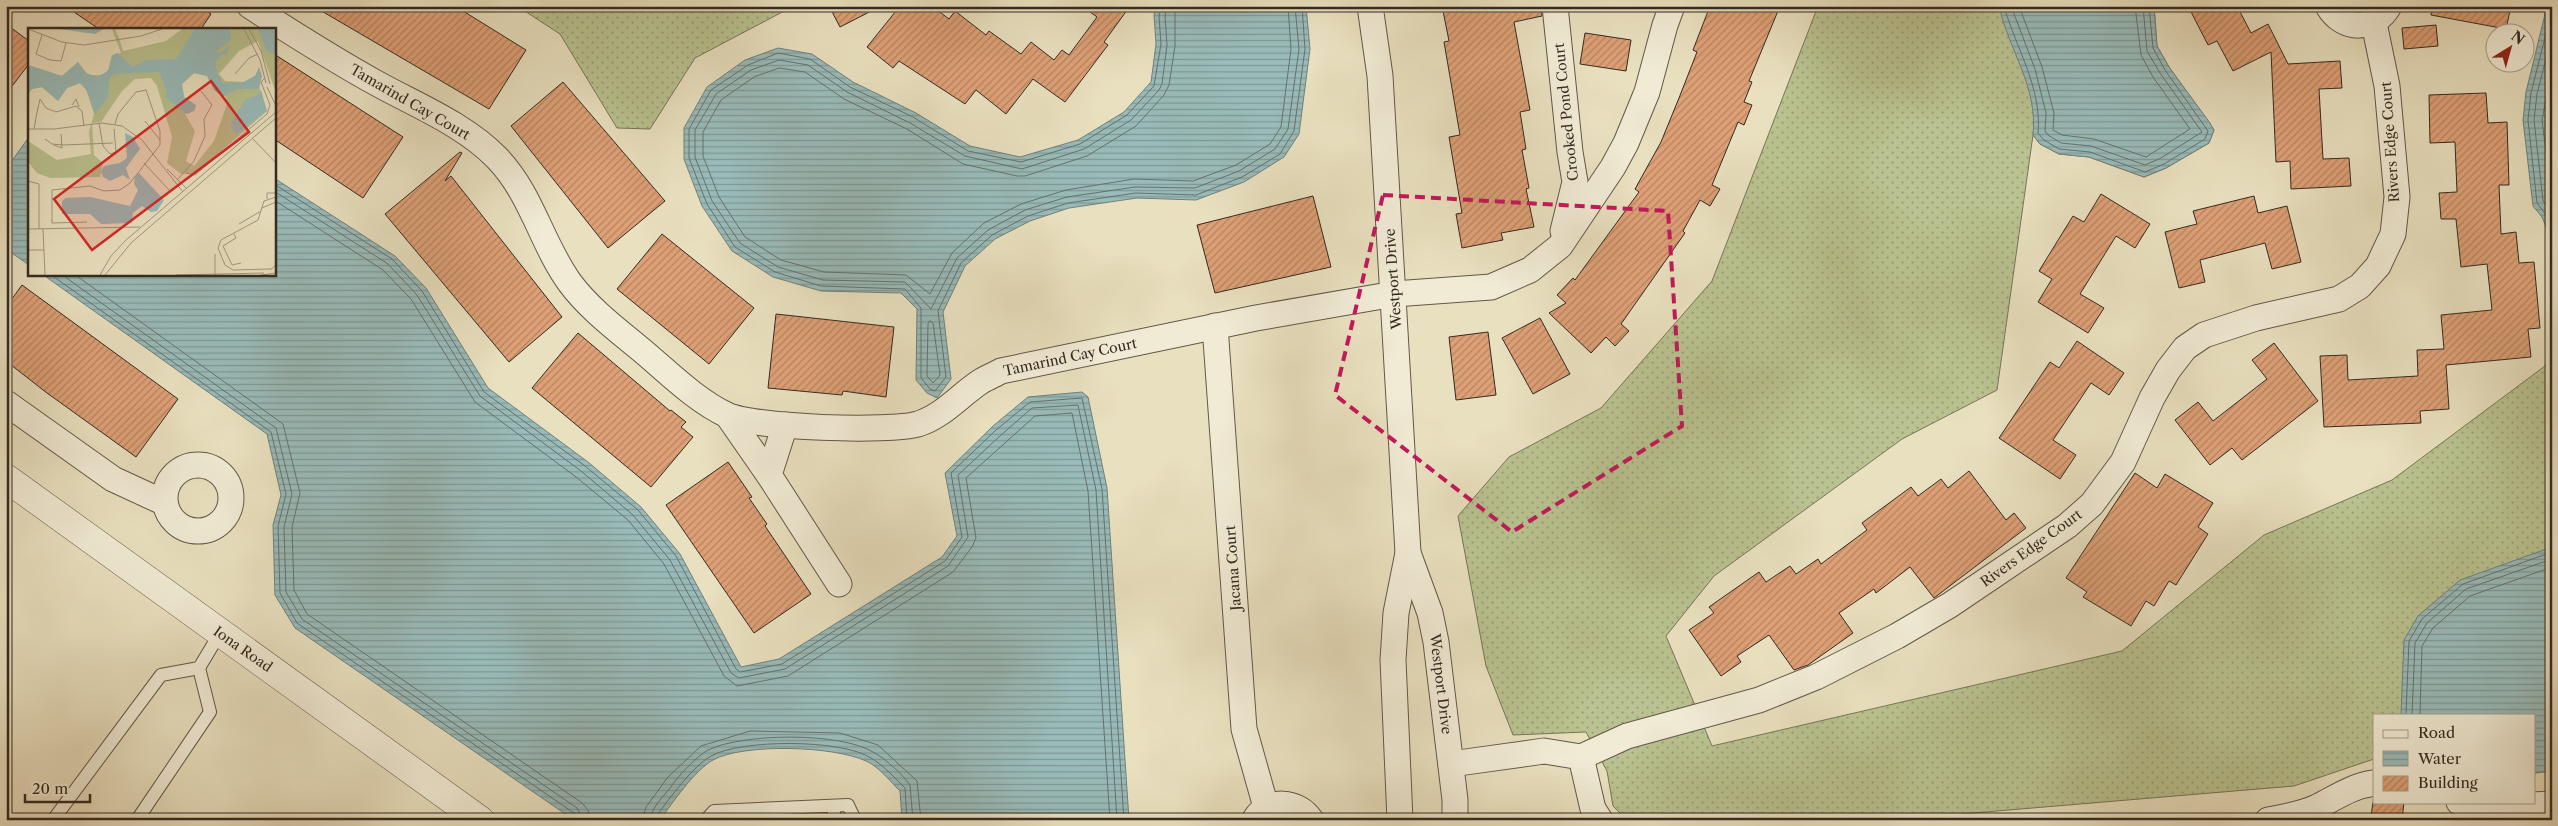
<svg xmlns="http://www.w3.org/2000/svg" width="2558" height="826" font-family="'Libre Caslon Text',serif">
<defs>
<pattern id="grass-dots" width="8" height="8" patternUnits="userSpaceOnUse" patternTransform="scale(1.25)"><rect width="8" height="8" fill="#b9c290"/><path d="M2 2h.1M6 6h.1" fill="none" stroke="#979e75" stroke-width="1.8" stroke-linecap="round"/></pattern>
<pattern id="water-rules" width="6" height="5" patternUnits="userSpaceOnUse" patternTransform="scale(1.25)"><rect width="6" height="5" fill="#99bbb9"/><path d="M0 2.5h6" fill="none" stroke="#7e9896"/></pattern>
<pattern id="building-hatch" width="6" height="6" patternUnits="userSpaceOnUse" patternTransform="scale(1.25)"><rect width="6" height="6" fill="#dea076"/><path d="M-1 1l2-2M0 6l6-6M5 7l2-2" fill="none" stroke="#b58360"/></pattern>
</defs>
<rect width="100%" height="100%" fill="#e9e0bf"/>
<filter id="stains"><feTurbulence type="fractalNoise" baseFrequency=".004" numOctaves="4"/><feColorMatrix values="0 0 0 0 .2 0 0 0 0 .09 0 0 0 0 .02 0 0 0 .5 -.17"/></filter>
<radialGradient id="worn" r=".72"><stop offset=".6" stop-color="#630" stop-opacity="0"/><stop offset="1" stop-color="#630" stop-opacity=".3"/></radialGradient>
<g fill="url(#grass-dots)" stroke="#767659">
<path d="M517,6H787L788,9L695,58L650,129L617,128L560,34Z"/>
<path d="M1818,6H2154L2157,46L2169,67L2214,130L2209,143L2166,168L2144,177L2089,157L2059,154L2040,144L2033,135L1997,390L1902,439L1714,576L1666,636L1712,746L2122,651L2264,535L2392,480L2545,366L2552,352V771L2534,773V715H2374V759L2294,786L1890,820H1627L1613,806L1607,771L1586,732L1513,735L1486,666L1458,516L1509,457L1601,408L1712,281Z"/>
</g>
<g fill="url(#water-rules)" stroke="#71817d">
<path d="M1156,6H1306L1310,49L1299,134L1284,157L1244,182L1196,200L1137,198L1069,208L1030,221L995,239L965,266L943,312L951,379L937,398L927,393L916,380L917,309L901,293L821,291L773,277L732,251L702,206L684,159V128L707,87L745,60L778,48L812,54L853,82L916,113L970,146L1020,157L1078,140L1124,112L1151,82L1156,44L1154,15Z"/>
<path d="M1999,6H2154L2157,46L2169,67L2210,123L2214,130L2209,143L2166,168L2144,177L2089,157L2059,154L2040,144L2033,135C2038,86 2009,51 1999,6Z"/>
<path d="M2547,6H2552V242L2542,217L2533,206L2523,120L2526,92Z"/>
<path d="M29,137V265L6,249V169Z"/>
<path d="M274,178L395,256L426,288L488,388L588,462L641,507L680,554L741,667L779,659L942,557L957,536L945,473L993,426L1028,397L1082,392L1088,397L1107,488L1129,820H902L900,791C890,781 878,766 866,761C834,746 744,743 713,760C694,771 673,802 660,820H574L295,628L275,595L273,525L281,495L267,434L42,274H274Z"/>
<path d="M2552,547V771L2534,773V715H2401L2404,640L2418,616L2460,580Z"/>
</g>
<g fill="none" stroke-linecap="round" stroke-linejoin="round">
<g stroke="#66726e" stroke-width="1">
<path d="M1161,6L1159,16L1161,44L1154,86L1127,115L1080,144L1021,162L968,151L913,117L850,87L810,59L778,53L748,65L711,90L689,129V158L707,204L735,247L775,272L821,286L905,289L921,308V378L930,389L935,391L946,377L938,311L961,263L992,235L1028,216L1068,203L1136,193L1196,195L1242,177L1280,154L1294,131L1305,49L1302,6"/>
<path d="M1167,6L1165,16L1167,45L1162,84L1159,90L1131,120L1084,149L1022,169L965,156L910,123L847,92L808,65L779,60L751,70L716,94L695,130V157L712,201L740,243L778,267L823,280L905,282L931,309L957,258L988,230L1025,210L1067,197L1135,187L1195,188L1239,171L1275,149L1288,129L1299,49L1295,6"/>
<path d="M1175,6V46L1169,85L1164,95L1136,126L1087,156L1025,176H1017L963,164L907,129L844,99L805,72L779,68L754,77L721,100L703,132V156L719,197L745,237L781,260L824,272L906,275L930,294L952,253L984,223L1021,204L1066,190L1134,179L1193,181L1236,165L1270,144L1281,127L1291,49L1288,6"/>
<path d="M2004,6C2016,49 2042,87 2038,133L2044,140L2059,149L2090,152L2145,172L2164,164L2205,139L2208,131L2165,70L2153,48L2149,6"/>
<path d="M2011,6L2035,69L2046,113L2045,131L2048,135L2061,143L2091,146L2145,165L2161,158L2202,132L2160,73L2147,51L2143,6"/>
<path d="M2019,6L2042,67L2054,113L2053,130L2062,135L2094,139L2146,157L2190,129L2153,77L2141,55L2135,6"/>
<path d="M2552,10L2531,93L2528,120L2537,203L2546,215L2552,229"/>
<path d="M2552,35L2537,94L2534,120L2543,201L2552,212"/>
<path d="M2552,66L2542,120L2552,199"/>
<path d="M274,184L392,259L422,291L484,392L585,466L638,510L676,556L736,669L740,672L782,664L945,561L962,537L951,473L996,430L1030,402L1082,398L1102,489L1124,820"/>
<path d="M274,191L388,264L417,295L480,396L581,471L633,515L670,560L731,673L739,678L785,669L948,566L968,537L958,475L1001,435L1032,408L1078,405L1096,490L1117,820"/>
<path d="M274,200L383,270L411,299L475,402L576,477L628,520L664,564L724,676L737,686L788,676L953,572L972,547L976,538L966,478L1035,416L1072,413L1088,491L1110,820"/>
<path d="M50,274L271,432L286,494L278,526L280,593L297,623L574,813L576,820"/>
<path d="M61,274L276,428L292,494L284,527L286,592L302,619L577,808L583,820"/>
<path d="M74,274L283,424L300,493L292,527L294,590L307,614L582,803L588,810L590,820"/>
<path d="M930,321L933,323L940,375L933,383L927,376L928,324Z"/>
<path d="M2406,715L2409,641L2422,619L2463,584L2552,552"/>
<path d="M2412,715L2415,643L2427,623L2466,589L2552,559"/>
<path d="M2420,715L2422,646L2433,628L2470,596L2552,567"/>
<path d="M642,820L646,807L668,777L701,746L750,731L840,733L878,745L917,781L921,820"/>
<path d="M650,820C651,808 663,797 670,788C677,777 697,756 708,750C743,733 840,732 873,752C886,759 902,774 910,785L913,820"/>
<path d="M656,820L657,815C670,798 692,767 711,756C741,739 842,739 871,758C883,765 895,778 905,788L907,820"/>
</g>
</g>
<g fill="url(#building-hatch)" stroke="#342a22">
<path d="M65,6H199L211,14L201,29H99Z"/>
<path d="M313,6H455L526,50L489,109Z"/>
<path d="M829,6H881L840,27Z"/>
<path d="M900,6H932L949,19L955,11L986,35L989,31L1021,54L1031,42L1054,60L1062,50L1069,55L1097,17L1082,6H1130L1104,42L1108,45L1065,102L1033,79L1006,114L976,90L965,104L899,61L893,68L867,47Z"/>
<path d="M1442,6H1541L1542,16L1514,22L1530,110L1520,112L1526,149L1522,150L1529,188L1526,189L1534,227L1501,233L1503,240L1462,248L1456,214L1462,213L1449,137L1460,135L1444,42L1449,41Z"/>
<path d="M1710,6H1780L1749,81L1752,82L1744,102L1752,105L1744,125L1738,122L1712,185L1720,189L1710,206L1700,200L1683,231L1685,233L1621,324L1629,331L1615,346L1606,337L1591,353L1549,313L1566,303L1557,295L1573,278L1575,280L1639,192L1635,189L1661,142L1679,98L1697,52L1693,50Z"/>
<path d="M2188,6H2237L2251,33L2268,24L2288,64L2340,61L2342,88L2319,89L2323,159L2349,158L2351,186L2291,189L2290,161L2276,162L2271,52L2233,71L2217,41L2208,45Z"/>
<path d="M2432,6H2511L2506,29L2431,15Z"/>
<path d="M6,24L29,41V64L6,94Z"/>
<path d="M2436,25L2438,46L2404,49L2402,28Z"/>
<path d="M1585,33L1631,40L1626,71L1580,64Z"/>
<path d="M274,54L403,137L363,198L274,139Z"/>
<path d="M563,82L665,201L608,248L511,126Z"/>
<path d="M2486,93L2488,123L2507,122L2509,185H2499L2501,234L2516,232L2519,263L2534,262L2540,328L2528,329L2531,357L2446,365L2449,409L2420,411L2421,423L2324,427L2320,356L2347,355L2348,380L2418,376L2417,350L2444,349L2441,315L2492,310L2487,264L2461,267L2456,219H2441L2439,193L2457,192L2455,142L2430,143L2429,95Z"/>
<path d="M460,152L462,153L445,181L451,176L562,317L509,362L385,214Z"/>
<path d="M2101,194L2150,224L2135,248L2116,236L2080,294L2104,308L2088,333L2038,302L2052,279L2039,271L2073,216L2084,222Z"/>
<path d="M1313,196L1331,267L1215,293L1197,225Z"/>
<path d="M2254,196L2258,213L2287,206L2301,262L2272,269L2265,243L2200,260L2205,282L2179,288L2165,232L2197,224L2193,211Z"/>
<path d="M662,234L754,308L709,364L617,289Z"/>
<path d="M22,285L178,399L136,457L47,393L6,361V307Z"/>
<path d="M776,314L894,327L886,397L843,391L842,395L768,388Z"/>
<path d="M1540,318L1570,374L1533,394L1502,338Z"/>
<path d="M1488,332L1496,395L1456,400L1449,337Z"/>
<path d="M578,333L670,411L671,410L686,422L681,427L693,437L651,487L532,388Z"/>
<path d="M2077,341L2124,373L2109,395L2091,383L2053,440L2076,455L2060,479L1999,438L2050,362L2059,368Z"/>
<path d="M2274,343L2318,401L2242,460L2232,448L2210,465L2175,420L2198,402L2213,421L2267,379L2252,360Z"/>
<path d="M728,462L752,497L749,498L767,524L765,526L811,594L754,633L666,505Z"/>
<path d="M1969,471L2006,520L2014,513L2026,528L1934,598L1910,567L1876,593L1874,589L1839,613L1853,633L1808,665L1794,670L1769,635L1737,656L1741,662L1721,676L1689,630L1714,613L1709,607L1759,572L1766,582L1790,566L1796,574L1818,559L1821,564L1867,530L1862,523L1911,487L1918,496L1941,479L1948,488Z"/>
<path d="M2135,473L2157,488L2165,474L2213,503L2198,527L2208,534L2176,585L2169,581L2154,606L2146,601L2131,626L2083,597L2087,592L2066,578Z"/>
<path d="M2373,802H2404L2402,820L2371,817Z"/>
</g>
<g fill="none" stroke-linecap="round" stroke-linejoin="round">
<defs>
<g id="service">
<path d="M833,806L835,820"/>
<path d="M53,820L161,675L199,668L220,633"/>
<path d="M137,820L210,712L199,668"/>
<path d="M706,820L714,811L848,805L855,820"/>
</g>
<g id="minor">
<path d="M250,6C292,33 334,60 378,84C418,106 465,125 497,158C532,194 541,243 570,283C590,310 620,332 645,353C671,375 697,401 727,415C755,428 889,432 918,424C943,416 959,396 980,382C986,378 994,375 1001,371L1256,318L1394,294L1491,287L1530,270L1560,246L1613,167L1626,143L1647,92L1665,25L1672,6"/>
<path d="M1370,6L1380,76L1408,553L1396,613L1393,660L1400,820"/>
<path d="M1555,6L1570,152L1575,182L1563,231"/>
<path d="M2328,6C2343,32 2375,31 2389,6"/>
<path d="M1215,326L1244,729L1266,807"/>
<path d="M6,403L113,479L165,503"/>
<path d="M728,416L769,475"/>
<path d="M785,425L769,475L839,584"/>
<circle cx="198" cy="498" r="33"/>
<path d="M1408,553L1430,613L1436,642L1455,800V820"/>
<path d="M1581,757L1593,809L1600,820"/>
<path d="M1451,764L1544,751L1581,757L1627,736L1759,700L1816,677L1897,636L1950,605L2067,526L2092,504L2123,462L2152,398L2168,370L2185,348L2204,335L2256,318L2339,299L2360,286L2378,266L2393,234L2397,197L2387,86L2374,23"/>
<path d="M2459,802L2484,807L2552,804"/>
<path d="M1255,819C1268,798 1298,800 1311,820"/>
<path d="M2268,820C2285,817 2302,814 2317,807C2337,797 2352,786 2374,783"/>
</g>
<path id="tertiary" d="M6,478L480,820"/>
</defs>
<use href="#service" stroke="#615849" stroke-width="14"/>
<use href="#minor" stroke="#615849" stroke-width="27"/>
<use href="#tertiary" stroke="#615849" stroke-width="29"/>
<use href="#service" stroke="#f1ebd5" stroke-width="12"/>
<use href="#minor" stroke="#f1ebd5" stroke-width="25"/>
<use href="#tertiary" stroke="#f1ebd5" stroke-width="28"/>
</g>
<path fill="none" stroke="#c2185b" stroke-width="4" stroke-dasharray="10 6" stroke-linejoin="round" d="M1383,195L1668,211L1682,426L1512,532L1335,395Z"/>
<g text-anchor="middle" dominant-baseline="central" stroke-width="4" stroke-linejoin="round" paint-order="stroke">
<g font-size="14" fill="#342a22" stroke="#f1ebd5">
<text transform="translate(410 102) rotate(30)">Tamarind Cay Court</text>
<text transform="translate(1566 112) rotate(-96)">Crooked Pond Court</text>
<text transform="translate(2390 142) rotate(-94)">Rivers Edge Court</text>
<text transform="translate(1393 279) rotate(-94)">Westport Drive</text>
<text transform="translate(1070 357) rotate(-12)">Tamarind Cay Court</text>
<text transform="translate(2031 548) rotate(-36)">Rivers Edge Court</text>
<text transform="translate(1233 568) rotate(-94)">Jacana Court</text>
<text transform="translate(243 649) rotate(35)">Iona Road</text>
<text transform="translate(1441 684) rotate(83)">Westport Drive</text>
</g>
</g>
<g transform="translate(28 28)">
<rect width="248" height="248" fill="#e9e0bf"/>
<path d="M84,1H87L91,10L95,23L138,13L154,1H247V62L230,13L211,23L191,46L197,53L216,54L228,47L232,40L231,59L239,83L167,146H153L139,135L144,109L129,58L123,50L107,51L94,63L73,94L64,95L66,127L75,135L72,149L22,150L9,145L0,134V113L29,132L63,126L61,104L66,86L58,61L52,55L39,60L30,73L14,59L4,61L0,66V37L34,48L50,34L60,47H75L81,41L84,27L93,25ZM166,45L179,48L188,64L198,69L199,76L186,113L166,138L158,133L167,103L157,86L166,83L168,78L156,69L154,56Z" fill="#b9c290" fill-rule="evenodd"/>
<path d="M31,1H76L67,6ZM167,1H202L203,12L187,24L193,25L202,17L199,26L193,27L187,35L190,47L195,55L216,54L227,48L231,39L234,48L231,61H210L195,68L186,62L179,48L166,45L154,56L156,69L168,77L166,83L159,86L137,69L139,64L131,44L86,46L81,51L80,69L67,86L59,63L52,55L39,60L30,73L14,59L4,61L0,66V37L34,48L50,34L58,45L69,49L80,43L84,28L89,25L105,39L118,32L148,31ZM230,1H247V27L239,23ZM233,62L239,83L208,106L203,99L204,93L217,72L228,68ZM97,105L105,109L112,121L98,140L102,152L95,147L82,153L75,149L73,144L76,138L92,135L99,130ZM111,145L136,172L129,183L123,184L114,178L105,185L104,195L73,196L62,186H34V173L38,170L62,169L102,178L110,162L106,156L107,148Z" fill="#99bbb9"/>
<path fill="none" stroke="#a19780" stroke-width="1" d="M0,1L34,14L56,17L113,8L134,1M216,1L232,32L238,55M221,1L233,23L242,56M14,7L8,26L22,32L33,33L38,15M207,46L221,30L230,26M239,59L248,78M44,77L48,71L51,79M10,80L12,71L18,80L28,84L48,78L54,83L56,98M117,93L132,112M71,95L75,118L82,126L88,124L86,101M0,101H26L74,95L94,98L114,112L155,164M6,101L10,79M17,111L24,116L35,117L85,115M225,111L248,135M26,117L34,120L33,106M116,135L141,162M139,141L159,161M158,145L167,147L239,86L242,77L233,54L237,50M150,151L166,133L177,108L176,91L184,77L173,63M0,153L11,156V201M248,169L236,173L230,192L193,212L190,220L197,237L205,242L244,241L248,236M239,171V165H248M234,180L248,174M59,194L24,195V162L62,158L76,163L92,162L102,155L132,117V103L118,62L108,64L90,86L87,96M211,196L233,183M0,201L112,199M15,201L17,247M206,206L208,210L195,218L204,237L213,235M0,222H16M187,226V247M72,247L83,228L98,212L248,84M77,247L103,215L248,90M148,247L236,245M233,247L248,245"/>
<path fill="#d62828" fill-opacity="0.15" stroke="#d62828" stroke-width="2.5" d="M183,53L221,104L64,222L26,171Z"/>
<rect width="248" height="248" fill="none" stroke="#342a22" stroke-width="2.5"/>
</g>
<rect width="2558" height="826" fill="none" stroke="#e9e0bf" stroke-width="25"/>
<rect x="8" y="8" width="2543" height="811" fill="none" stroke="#342a22" stroke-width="2.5"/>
<rect x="12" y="12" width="2533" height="801" fill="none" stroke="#342a22"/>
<rect x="2373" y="714" width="162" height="90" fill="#f1ebd5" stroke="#a59e8d"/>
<rect x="2383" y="730" width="25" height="8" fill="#f1ebd5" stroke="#a59e8d"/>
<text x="2418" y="738" font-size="15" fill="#342a22">Road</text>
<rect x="2383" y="751" width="25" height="15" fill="url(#water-rules)" stroke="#a59e8d"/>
<text x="2418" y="764" font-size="15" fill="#342a22">Water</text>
<rect x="2383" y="776" width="25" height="15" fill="url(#building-hatch)" stroke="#a59e8d"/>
<text x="2418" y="788" font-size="15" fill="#342a22">Building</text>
<g transform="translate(2510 48) rotate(37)"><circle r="24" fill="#f1ebd5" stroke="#a59e8d"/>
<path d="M0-4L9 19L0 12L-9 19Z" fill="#8f2418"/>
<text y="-8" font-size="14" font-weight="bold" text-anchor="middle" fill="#342a22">N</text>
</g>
<path d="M25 794v8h65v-8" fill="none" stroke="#342a22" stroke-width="2.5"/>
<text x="32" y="794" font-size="15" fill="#342a22" stroke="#f1ebd5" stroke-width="4" paint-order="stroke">20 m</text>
<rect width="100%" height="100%" filter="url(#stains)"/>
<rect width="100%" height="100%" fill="url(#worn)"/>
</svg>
